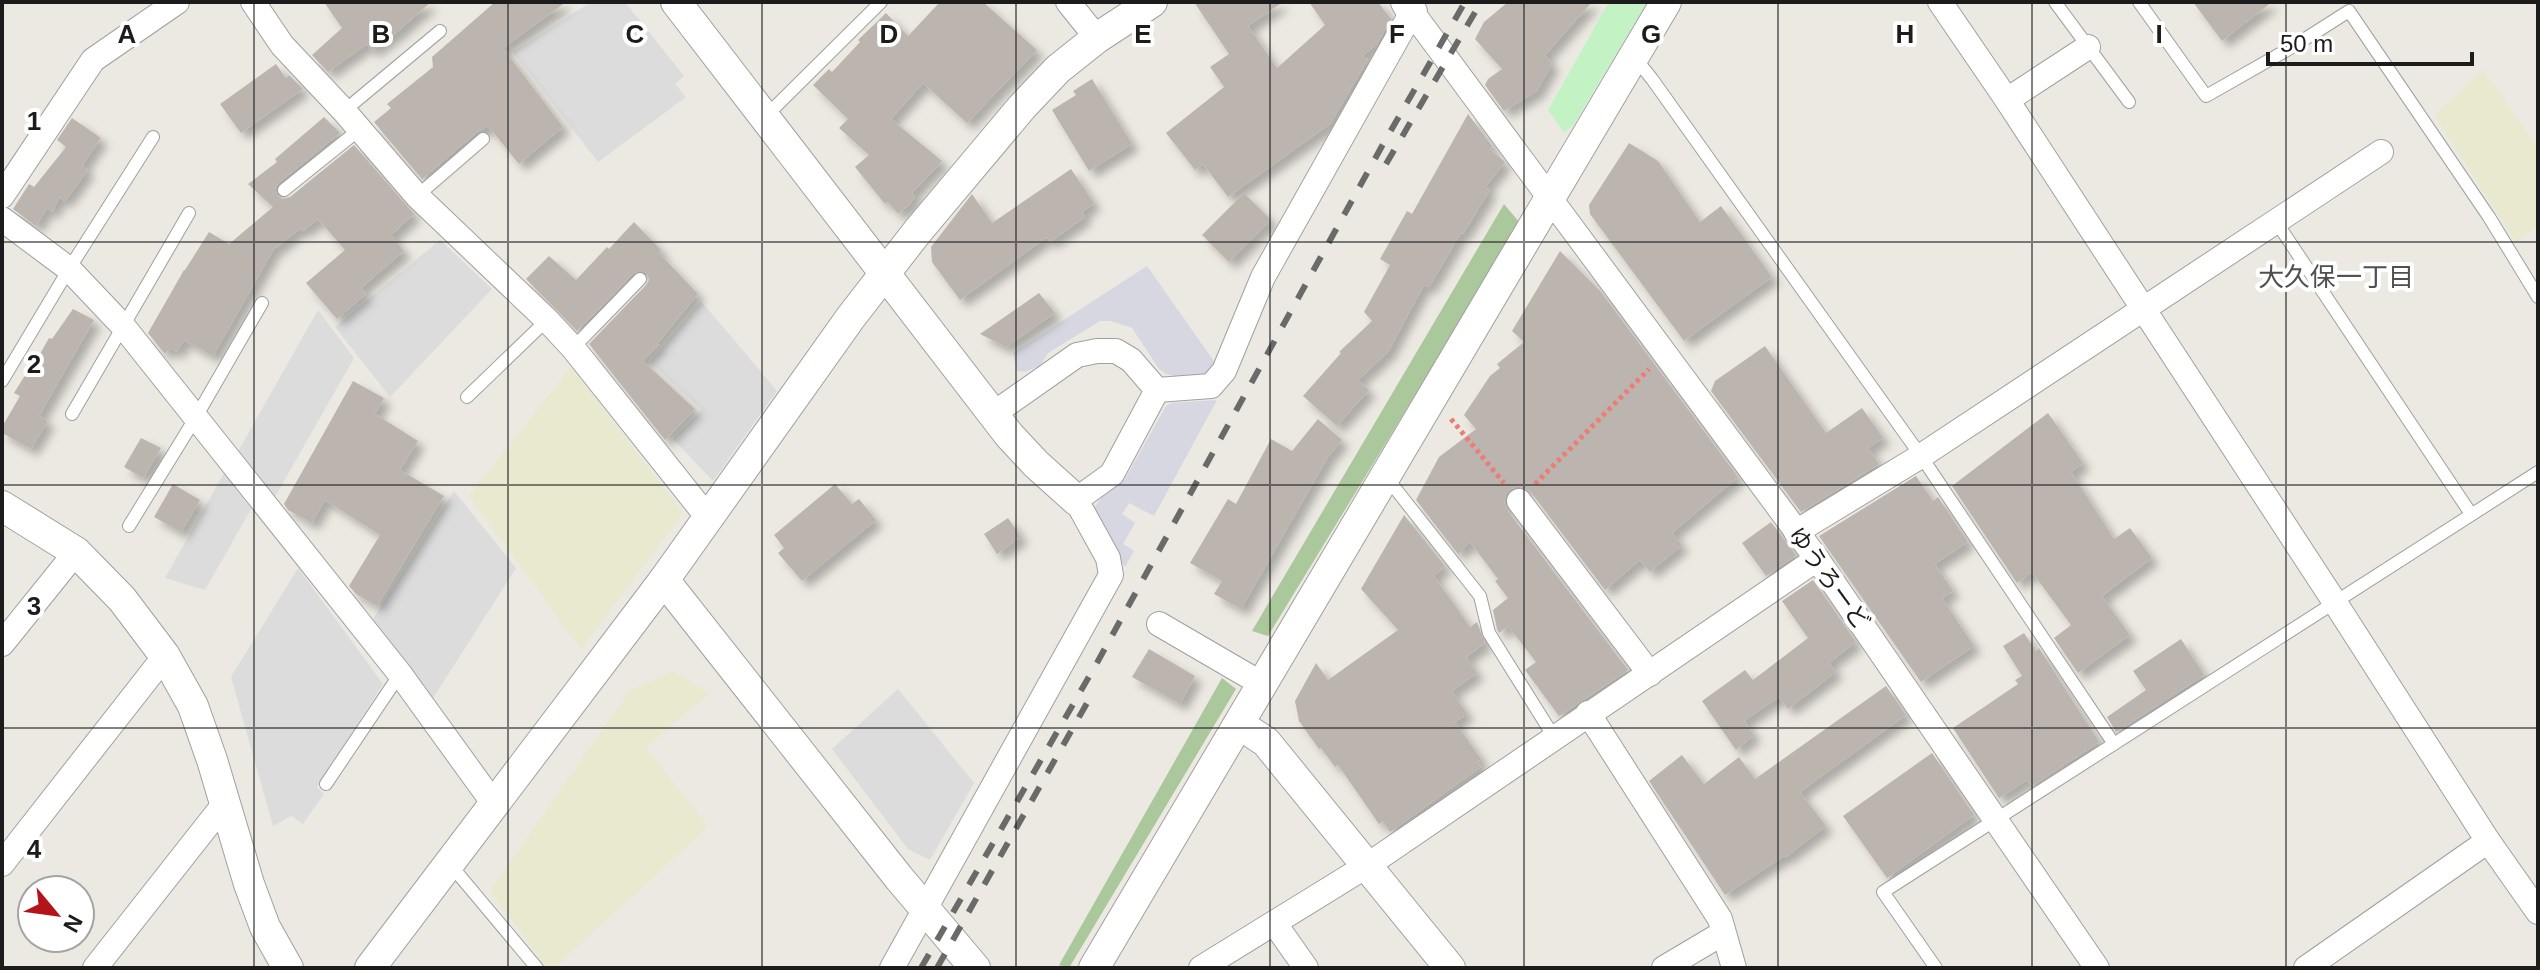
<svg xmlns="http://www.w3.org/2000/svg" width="2540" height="970" font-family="Helvetica,'Noto Sans JP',sans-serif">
<defs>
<filter id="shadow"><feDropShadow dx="7" dy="7" stdDeviation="4" flood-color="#0004"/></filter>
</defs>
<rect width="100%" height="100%" fill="#ece9e2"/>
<g fill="#e8e9cf">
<path d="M2483,70L2538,148V226L2516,242L2435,116Z"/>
<path d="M571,367L683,513L581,649L469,496Z"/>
<path d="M673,671L709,693L646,748L708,827L554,968H547L490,891L629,691Z"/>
</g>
<g fill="#aac89b">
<path d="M1504,204L1520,223L1268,636L1252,631Z"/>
<path d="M1222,678L1236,689L1069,968L1059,965Z"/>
</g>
<path fill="#c3f3c5" d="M1609,2H1647L1574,124L1564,133L1548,110Z"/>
<g fill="#dcdcdc">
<path d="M591,2H625L684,76L675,84L686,97L598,162L513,52Z"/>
<path d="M440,240L492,289L390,397L335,327Z"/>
<path d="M701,301L777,391L713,481L673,439L702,410L650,362Z"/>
<path d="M318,310L354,358L272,502L236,455Z"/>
<path d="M224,473L251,509L205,590L165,578Z"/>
<path d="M454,491L516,568L428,706L368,627Z"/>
<path d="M298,568L383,684L317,787L324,794L303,824L291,816L273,826L231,677Z"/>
<path d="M898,689L974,783L930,860L908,849L832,749Z"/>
</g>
<g fill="#d7d7e2">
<path d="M1147,266L1218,367L1206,376H1176L1166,374L1159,369L1132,328L1111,321H1100L1048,353L1040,366L1025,372L1017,371L1013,353Z"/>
<path d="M1217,400L1154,516L1129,503L1122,514L1135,523L1123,544L1134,551L1125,567L1094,520V508L1101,498L1125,479L1166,406L1171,403Z"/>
</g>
<g fill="#bcb4af" filter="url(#shadow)">
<path d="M324,2H431L397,32L372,51L367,44L328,72L312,55L342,28Z"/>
<path d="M495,2H566L503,48L563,127L519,164L488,126L477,132L422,179L374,122L391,108L387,104L433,67L432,57Z"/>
<path d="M940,2H983L1037,50L967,123L923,83L891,119L942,161L912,193L915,197L909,205L898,214L888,202L885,204L855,167L869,155L839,128L848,119L813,85L829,69L832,72L860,42L858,40L886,13L908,36Z"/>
<path d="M1194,2H1283L1248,26L1277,68L1325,25L1309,2H1378L1391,19L1376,45L1362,56L1368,59L1330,124L1228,197L1203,164L1195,170L1166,133L1224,87L1210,67L1229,54Z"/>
<path d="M1508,2H1592L1545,55L1552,64L1537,91L1504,111L1485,85L1488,79L1502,69L1475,39L1484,22Z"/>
<path d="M2193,2H2272L2222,41Z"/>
<path d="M276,64L286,78L289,75L303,89L241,133L220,104Z"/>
<path d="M1092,79L1132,144L1089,171L1052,110L1076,95L1073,91Z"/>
<path d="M1468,114L1492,146L1490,149L1505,162L1485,187L1490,190L1463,234L1461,233L1429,287L1424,285L1388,352L1358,380L1369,390L1337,426L1303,396L1341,353L1339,352L1372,321L1364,312L1390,265L1380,259L1407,211L1412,214Z"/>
<path d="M324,117L340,133L278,183L275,188L277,195L282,199L290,197L354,145L414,214L391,235L404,251L361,288L366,294L337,319L306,283L345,250L318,219L303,231L301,228L276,248L275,247L213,356L184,340L177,352L170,348L165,354L148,333L184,270H185L209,232L229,244L273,207L248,184L277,162L275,159Z"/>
<path d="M72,118L101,138L82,166L88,170L65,201L59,197L53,212L47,208L36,226L13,209L29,184L34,187L66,147L57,140Z"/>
<path d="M1629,143L1658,161L1700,222L1721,206L1772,277L1684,341L1590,214L1589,205Z"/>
<path d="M1071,169L1094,203L1082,212L1085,217L1050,242L1047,237L960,300L932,262L931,247L972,194L992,223Z"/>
<path d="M1244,193L1271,220L1229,262L1202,235Z"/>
<path d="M634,222L661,250L659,253L698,294L657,344L659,345L643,361L695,409L665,440L589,344L646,285L649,280L647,273L641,270L634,273L577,331L526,279L549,256L576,280L607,247L609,249Z"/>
<path d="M1560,251L1601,292L1738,477L1672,533L1682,545L1650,572L1640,560L1605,590L1530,491L1518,486L1511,489L1506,494L1504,502L1507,510L1628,670L1559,716L1525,670L1536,662L1508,626L1499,633L1497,629L1493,610L1508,598L1495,581L1498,579L1470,542L1458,554L1416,500L1439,457L1476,429L1464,415L1490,376L1500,368L1497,364L1524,342L1512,331Z"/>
<path d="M1039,293L1055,313L1006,347L980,334Z"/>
<path d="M73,309L94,320L39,416L48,421L31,449L2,433V427L20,396L14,393L29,369L31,370L49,338L52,339Z"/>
<path d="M1765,346L1826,433L1862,408L1883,438L1868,448L1879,464L1801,512L1711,391L1715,381Z"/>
<path d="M353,381L384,398L375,414L418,441L400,470L444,496L377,606L356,594L349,586L380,535L325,500L312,523L288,510L284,504Z"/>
<path d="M2048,413L2083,463L2071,472L2114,539L2130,528L2152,558L2102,596L2130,635L2078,673L2054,638L2071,625L2032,572L2017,583L1952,486Z"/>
<path d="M1318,419L1342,440L1328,457L1241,609L1214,594L1222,581L1190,563L1228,499L1236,504L1271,439L1292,451Z"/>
<path d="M141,438L161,448L143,478L124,467Z"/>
<path d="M1916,476L1933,501L1938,497L1968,542L1935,564L1953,591L1942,598L1974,646L1921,682L1819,536Z"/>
<path d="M173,484L200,500L181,532L154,517Z"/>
<path d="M835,484L852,504L859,499L876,520L802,581L778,553L784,548L774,535Z"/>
<path d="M1404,515L1445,566L1434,576L1470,627L1477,622L1485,643L1466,657L1477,673L1452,691L1467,714L1455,722L1481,759L1477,762L1481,767L1390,832L1383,821L1379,824L1338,765L1335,767L1321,748L1319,749L1299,721L1295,701L1316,663L1328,680L1398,630L1361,589Z"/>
<path d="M1008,518L1021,537L997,554L984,534Z"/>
<path d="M1771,522L1796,555L1766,576L1742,543Z"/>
<path d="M1813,580L1856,642L1829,663L1836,672L1788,709L1779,697L1744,721L1754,735L1736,750L1702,701L1745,670L1753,680L1808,638L1782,601Z"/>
<path d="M2024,633L2036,651L2039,648L2099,742L2032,786L2027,780L1999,798L1953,728L2018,684L2015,680L2022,676L2003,646Z"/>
<path d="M2181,639L2204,675L2116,732L2107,717L2146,690L2133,671Z"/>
<path d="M1149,649L1195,676L1180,704L1132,677Z"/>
<path d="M1886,686L1906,715L1800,792L1826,826L1786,857L1784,856L1725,895L1649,781L1682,755L1704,784L1739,757L1755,779Z"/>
<path d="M1932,753L1974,815L1887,878L1843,816Z"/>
</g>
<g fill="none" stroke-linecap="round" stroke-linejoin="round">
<defs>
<g id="service">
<path d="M2055,2L2129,102"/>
<path d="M2139,2L2206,96L2294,46L2349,11L2489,217L2538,297"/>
<path d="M1635,58L1652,79L1921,456L2114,744"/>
<path d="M344,111L440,31"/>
<path d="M766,116L881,2"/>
<path d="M284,190L360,129"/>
<path d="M417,196L483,139"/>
<path d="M2275,220L2471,514"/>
<path d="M573,348L640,279"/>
<path d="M2,381L69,269L153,137"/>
<path d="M467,397L547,320"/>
<path d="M72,414L189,213"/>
<path d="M1387,478L1480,596L1489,633L1554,737"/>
<path d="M129,526L196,417L262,303"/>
<path d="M326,784L400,674"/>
<path d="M449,863L537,968"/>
<path d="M1936,968L1883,892L2538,472"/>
</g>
<g id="minor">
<path d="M253,2L282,45L344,111L417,196L547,320L573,348L709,519"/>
<path d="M1068,2L1097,38"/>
<path d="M1940,2L2007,100L2334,601L2488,841L2538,912"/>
<path d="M2007,100L2088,47"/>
<path d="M2,196L93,60L177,2"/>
<path d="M2,219L69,269L123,326L400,674L494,804"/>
<path d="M1157,390L1211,386L1224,371L1263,277L1412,12L1817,559L2097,968"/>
<path d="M993,414L1077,355L1097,351H1116L1131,360L1157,390"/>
<path d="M1519,501L1650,674"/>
<path d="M1796,532L1921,456L2381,152"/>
<path d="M1159,624L1262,684"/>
<path d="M2,644L76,552"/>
<path d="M1588,713L1720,919L1734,968"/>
<path d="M2,864L165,656"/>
<path d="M1275,924L1306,968"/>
<path d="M95,968L225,803"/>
<path d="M892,968L1111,575L1108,558L1076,500L1112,474L1157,390"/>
<path d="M1201,968L1368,865L1817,559"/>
<path d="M1664,968L1723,933"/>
<path d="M2306,968L2488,841"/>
</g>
<g id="tertiary">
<path d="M676,2L1009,435L1036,464L1076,500"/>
<path d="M1406,2L1412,12"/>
<path d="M2,506L76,552L122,599L165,656L193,706L212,760L249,884L265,927L288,968"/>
<path d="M664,580L899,878L975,968"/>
<path d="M1239,724L1266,742L1450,968"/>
<path d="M370,968L664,580L851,317L917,232L1022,107L1058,69L1097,38L1152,2"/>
<path d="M1094,968L1666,2"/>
</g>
</defs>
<use href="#service" stroke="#a0a0a0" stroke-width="14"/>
<use href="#minor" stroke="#a0a0a0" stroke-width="26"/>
<use href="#tertiary" stroke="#a0a0a0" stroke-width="32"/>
<g stroke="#eb7d75" stroke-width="5" stroke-dasharray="4 4" stroke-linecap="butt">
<path d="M1451,419L1504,483"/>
<path d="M1535,484L1649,369"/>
</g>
<use href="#service" stroke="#fff" stroke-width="12"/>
<use href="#minor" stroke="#fff" stroke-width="24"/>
<use href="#tertiary" stroke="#fff" stroke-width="30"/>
<g stroke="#6a6a6a" stroke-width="6" stroke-dasharray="16 16" stroke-linecap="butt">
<path d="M1386,164L1481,2"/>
<path d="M921,968L1098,661L1382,146L1465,2"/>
<path d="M937,968L1087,703"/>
</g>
</g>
<path fill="none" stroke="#1c1c1c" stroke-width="2" stroke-opacity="0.55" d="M254,2V968M508,2V968M762,2V968M1016,2V968M1270,2V968M1524,2V968M1778,2V968M2032,2V968M2286,2V968M2,242H2538M2,485H2538M2,728H2538"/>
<g text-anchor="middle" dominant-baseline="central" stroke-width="8" stroke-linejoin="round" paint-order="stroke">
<g font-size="24" fill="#1c1c1c" stroke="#fff">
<text transform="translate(1829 578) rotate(54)">ゆうろーど</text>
</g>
<g font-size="26" fill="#4f4f4f" stroke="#fff">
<text x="2336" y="277">大久保一丁目</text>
</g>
</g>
<g font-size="26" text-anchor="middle" font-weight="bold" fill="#1c1c1c" stroke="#fff" stroke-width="8" stroke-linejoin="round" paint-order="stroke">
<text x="127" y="43">A</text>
<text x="381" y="43">B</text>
<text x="635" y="43">C</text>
<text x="889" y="43">D</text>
<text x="1143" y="43">E</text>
<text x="1397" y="43">F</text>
<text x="1651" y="43">G</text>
<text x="1905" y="43">H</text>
<text x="2159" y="43">I</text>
<text x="34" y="130">1</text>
<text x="34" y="373">2</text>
<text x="34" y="615">3</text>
<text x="34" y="858">4</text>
</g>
<rect width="2540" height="970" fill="none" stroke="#1c1c1c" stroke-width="8"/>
<g transform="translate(56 914) rotate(119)"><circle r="38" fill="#ffffff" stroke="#a4a4a4" stroke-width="2"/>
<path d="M0-6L14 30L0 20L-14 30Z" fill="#b41419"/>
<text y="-12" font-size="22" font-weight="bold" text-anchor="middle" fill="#1c1c1c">N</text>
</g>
<path d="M2268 52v12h204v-12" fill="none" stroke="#1c1c1c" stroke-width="4"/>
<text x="2280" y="52" font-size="24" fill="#1c1c1c" stroke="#ffffff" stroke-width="6" paint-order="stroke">50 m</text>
</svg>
